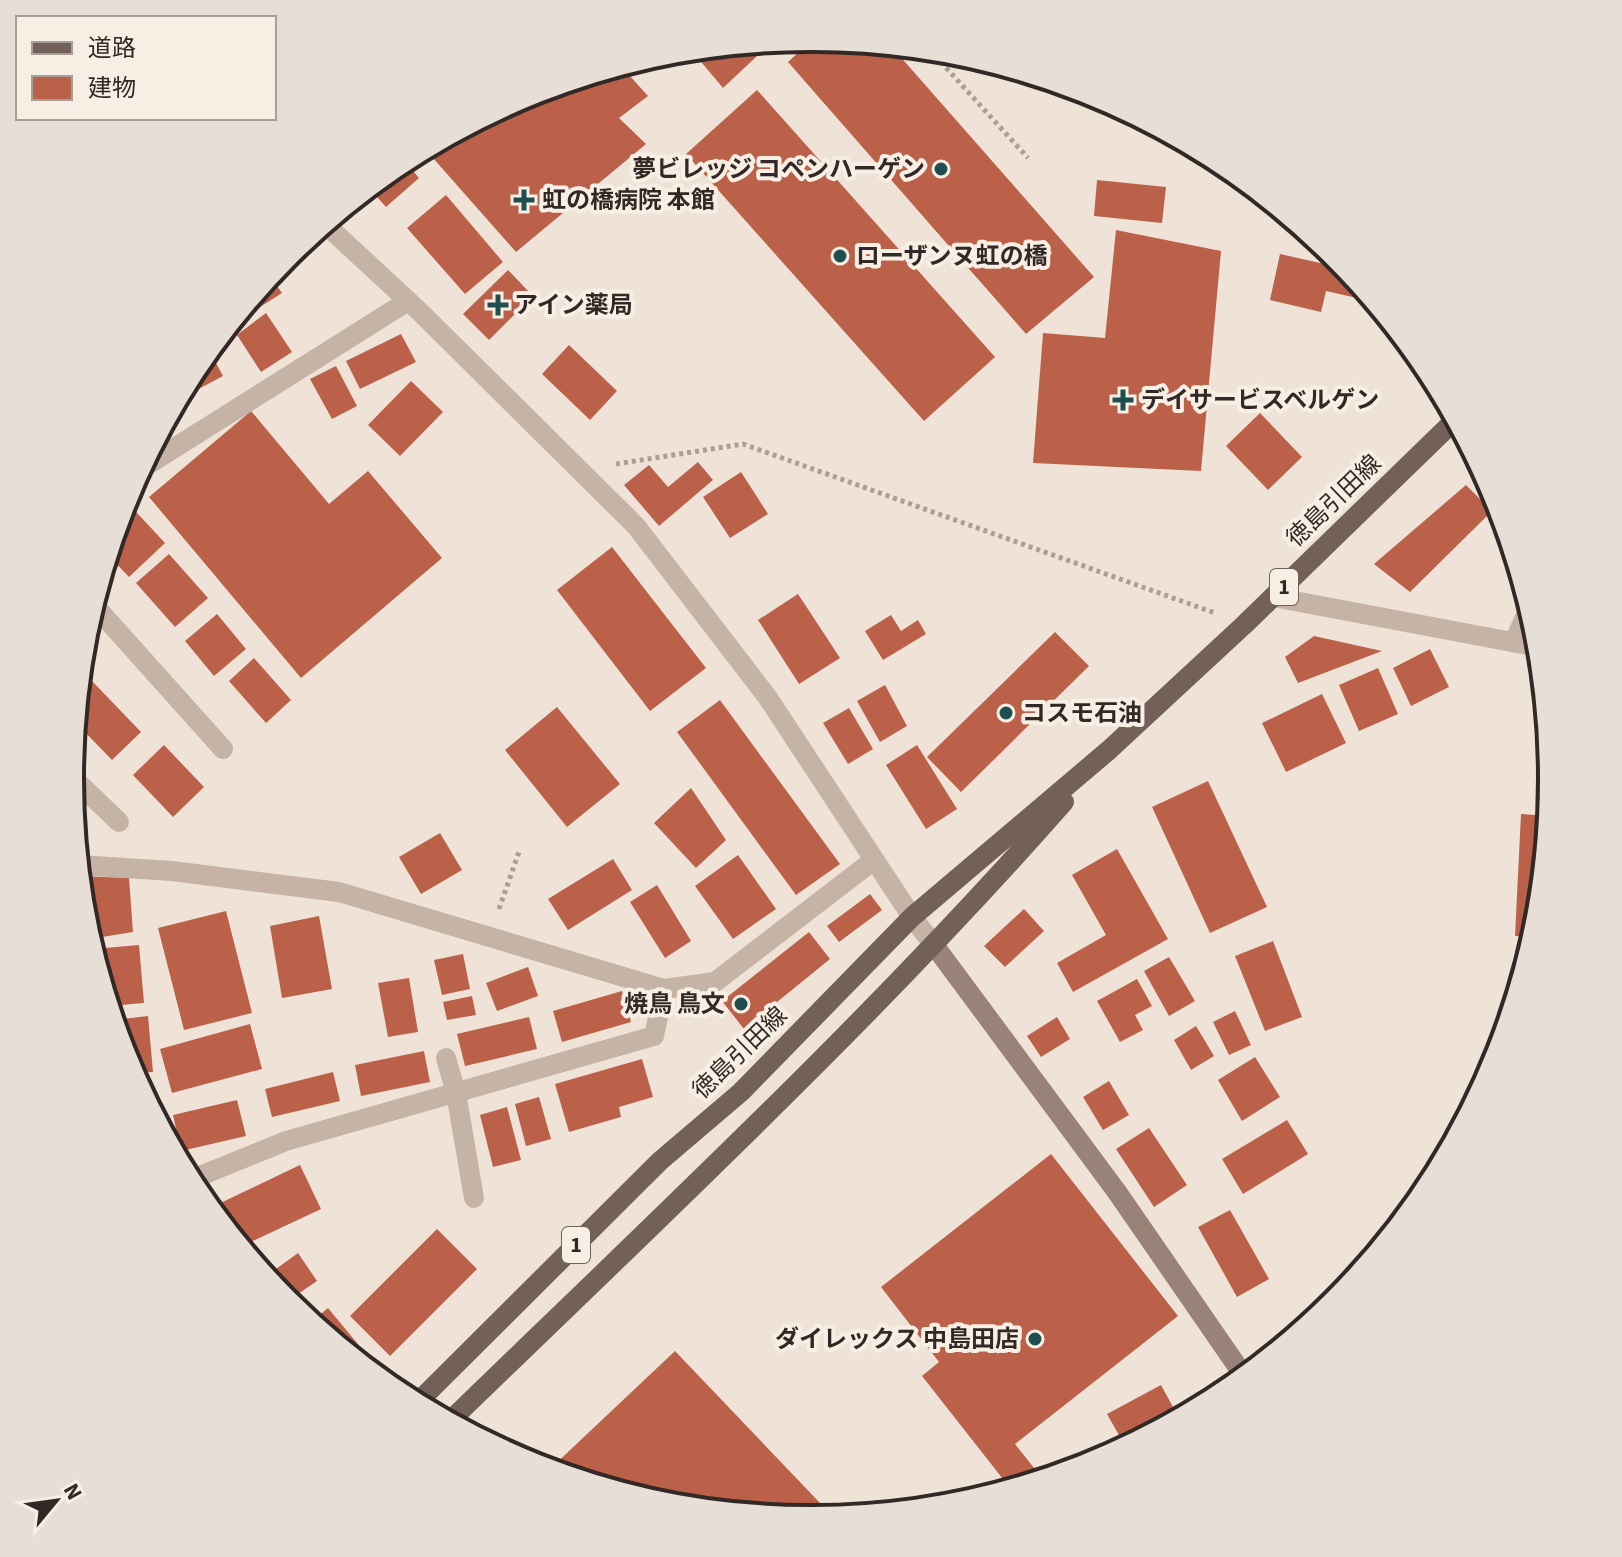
<svg xmlns="http://www.w3.org/2000/svg" width="1622" height="1557" font-family="'Source Sans 3','Noto Sans JP',sans-serif">
<rect width="100%" height="100%" fill="#efe3d8"/>
<g fill="#bc6149">
<path d="M814,38L891,46L1094,277L1026,334L788,62Z"/>
<path d="M772,42L723,88L691,50L697,49Z"/>
<path d="M621,66L648,96L619,118L646,144L516,252L425,149L528,94Z"/>
<path d="M757,90L995,357L924,421L686,154Z"/>
<path d="M404,160L419,178L386,207L369,188Z"/>
<path d="M1097,180L1166,187L1162,223L1094,216Z"/>
<path d="M446,195L503,262L465,294L407,228Z"/>
<path d="M1116,230L1221,251L1201,471L1033,463L1043,333L1105,338Z"/>
<path d="M1280,254L1347,269L1360,286L1357,298L1326,291L1321,312L1270,300Z"/>
<path d="M508,270L533,296L489,340L463,314Z"/>
<path d="M270,276L282,293L230,326H229Z"/>
<path d="M266,313L292,352L261,372L237,335Z"/>
<path d="M401,334L416,362L360,389L346,361Z"/>
<path d="M569,345L617,391L590,420L542,374Z"/>
<path d="M209,350L223,376L191,393L187,384Z"/>
<path d="M336,366L357,406L332,419L310,379Z"/>
<path d="M411,381L443,412L400,456L368,425Z"/>
<path d="M251,411L329,504L368,471L442,558L301,678L149,497Z"/>
<path d="M1260,413L1302,457L1268,490L1226,446Z"/>
<path d="M698,462L713,480L659,526L624,485L649,465L668,487Z"/>
<path d="M741,472L768,514L730,538L703,497Z"/>
<path d="M1466,485L1492,511L1410,592L1374,564Z"/>
<path d="M125,500L165,543L129,577L109,556Z"/>
<path d="M612,547L706,668L650,711L557,590Z"/>
<path d="M169,554L208,598L175,627L136,583Z"/>
<path d="M798,594L840,658L799,684L758,620Z"/>
<path d="M217,614L246,649L214,676L185,641Z"/>
<path d="M891,615L901,631L918,620L926,634L883,660L865,631Z"/>
<path d="M1055,632L1089,666L961,792L927,757Z"/>
<path d="M1314,636L1382,651L1298,683L1285,657Z"/>
<path d="M1430,649L1449,687L1411,706L1393,668Z"/>
<path d="M254,658L291,700L266,723L229,681Z"/>
<path d="M1378,668L1398,714L1359,731L1339,685Z"/>
<path d="M91,680L141,732L112,760L76,723L79,692Z"/>
<path d="M885,685L907,726L880,742L857,701Z"/>
<path d="M1322,694L1346,743L1286,772L1262,723Z"/>
<path d="M720,700L840,864L796,895L677,732Z"/>
<path d="M557,707L620,784L567,827L505,750Z"/>
<path d="M849,708L873,749L848,764L823,723Z"/>
<path d="M164,745L204,787L173,817L133,775Z"/>
<path d="M917,745L957,809L926,829L886,765Z"/>
<path d="M1208,781L1267,907L1210,933L1152,807Z"/>
<path d="M691,788L726,840L696,868L654,823Z"/>
<path d="M1521,814L1548,816L1537,923L1533,937L1515,936Z"/>
<path d="M440,833L462,870L421,894L399,857Z"/>
<path d="M1117,849L1168,939L1073,992L1057,963L1106,935L1072,875Z"/>
<path d="M738,855L776,909L733,939L695,886Z"/>
<path d="M613,859L632,890L568,930L548,899Z"/>
<path d="M80,876L129,878L133,932L90,939L85,923Z"/>
<path d="M657,885L691,941L665,958L630,902Z"/>
<path d="M870,894L882,910L839,942L827,926Z"/>
<path d="M1024,909L1044,931L1005,967L984,946Z"/>
<path d="M226,911L252,1013L184,1030L158,928Z"/>
<path d="M319,916L332,989L282,998L270,926Z"/>
<path d="M809,932L830,959L744,1029L722,1001Z"/>
<path d="M1273,941L1302,1017L1265,1031L1235,956Z"/>
<path d="M139,945L144,1003L110,1006L93,949Z"/>
<path d="M463,954L470,989L442,995L434,960Z"/>
<path d="M1169,957L1195,1001L1169,1016L1144,971Z"/>
<path d="M528,967L538,996L497,1011L486,983Z"/>
<path d="M409,978L418,1032L388,1037L378,983Z"/>
<path d="M1137,979L1152,1006L1135,1015L1143,1030L1120,1042L1097,1001Z"/>
<path d="M622,991L631,1022L562,1042L553,1011Z"/>
<path d="M472,996L476,1015L447,1020L443,1002Z"/>
<path d="M1235,1011L1251,1045L1229,1055L1213,1022Z"/>
<path d="M148,1016L153,1072L138,1073L137,1064L129,1066L127,1061L114,1020Z"/>
<path d="M529,1017L537,1049L465,1066L457,1034Z"/>
<path d="M1057,1017L1070,1039L1041,1057L1027,1036Z"/>
<path d="M250,1024L262,1069L172,1093L160,1049Z"/>
<path d="M1196,1026L1214,1056L1191,1070L1174,1040Z"/>
<path d="M424,1051L430,1082L361,1096L355,1065Z"/>
<path d="M1255,1057L1280,1097L1242,1121L1218,1080Z"/>
<path d="M642,1059L653,1097L619,1107L621,1117L569,1132L555,1084Z"/>
<path d="M333,1072L340,1101L272,1117L265,1089Z"/>
<path d="M1109,1081L1129,1115L1103,1130L1083,1097Z"/>
<path d="M539,1097L551,1139L526,1146L515,1104Z"/>
<path d="M237,1100L246,1136L181,1151L173,1115Z"/>
<path d="M507,1107L521,1160L493,1167L480,1115Z"/>
<path d="M1287,1120L1308,1154L1243,1194L1222,1159Z"/>
<path d="M1149,1128L1187,1185L1154,1207L1116,1149Z"/>
<path d="M1051,1154L1178,1316L1015,1444L1042,1478L1010,1488L922,1376L939,1362L881,1287Z"/>
<path d="M300,1165L321,1209L242,1246L210,1208Z"/>
<path d="M1230,1210L1269,1279L1237,1297L1198,1227Z"/>
<path d="M437,1229L477,1269L390,1356L350,1316Z"/>
<path d="M298,1253L317,1281L295,1296L276,1269Z"/>
<path d="M286,1288L311,1320L310,1321L280,1293Z"/>
<path d="M328,1308L376,1366L370,1370L311,1322Z"/>
<path d="M675,1351L820,1503L804,1518L666,1505L550,1469Z"/>
<path d="M1161,1385L1179,1418L1125,1446L1107,1414Z"/>
</g>
<g fill="none" stroke-linecap="round" stroke-linejoin="round">
<g stroke="#b19d90" stroke-width="5" stroke-dasharray="4 4" stroke-linecap="butt">
<path d="M930,50L1028,158"/>
<path d="M616,464L743,444L1215,613"/>
<path d="M499,909L520,849"/>
</g>
<g stroke="#c5b3a6" stroke-width="20">
<path d="M325,224L419,311L636,526L768,698L912,917L934,945"/>
<path d="M141,469L408,301"/>
<path d="M1273,597L1539,647"/>
<path d="M94,605L223,749"/>
<path d="M1514,642L1529,608"/>
<path d="M71,776L119,822"/>
<path d="M79,865L172,871L339,892L664,989L715,982L874,860"/>
<path d="M446,1058L456,1093L474,1198"/>
<path d="M190,1180L286,1141L654,1036L664,989"/>
</g>
<path stroke="#998277" stroke-width="20" d="M934,945L1117,1192L1244,1376"/>
<g stroke="#736058" stroke-width="20">
<path d="M417,1403L660,1161L741,1092L912,917L1109,750L1245,624L1455,420"/>
<path d="M450,1421C658,1219 872,1020 1064,802"/>
</g>
</g>
<g fill="#1f4e50" stroke="#f7eee4" stroke-width="3">
<circle cx="941" cy="169" r="8"/>
<path d="M520 188h8v8h8v8h-8v8h-8v-8h-8v-8h8z"/>
<circle cx="840" cy="256" r="8"/>
<path d="M494 293h8v8h8v8h-8v8h-8v-8h-8v-8h8z"/>
<path d="M1119 388h8v8h8v8h-8v8h-8v-8h-8v-8h8z"/>
<circle cx="1006" cy="713" r="8"/>
<circle cx="741" cy="1004" r="8"/>
<circle cx="1035" cy="1339" r="8"/>
</g>
<g text-anchor="middle" dominant-baseline="central" stroke-width="8" stroke-linejoin="round" paint-order="stroke">
<g fill="#f7eee4" stroke="#6d645f" stroke-width="2">
<rect x="1270" y="569" width="28" height="36" rx="6"/>
<rect x="562" y="1227" width="28" height="36" rx="6"/>
</g>
<g font-size="22" font-weight="bold" fill="#322926">
<text x="1284" y="587">1</text>
<text x="576" y="1245">1</text>
</g>
<g font-size="24" font-weight="bold" fill="#322926" stroke="#f7eee4" text-anchor="start">
<text x="925" y="169" text-anchor="end">夢ビレッジ コペンハーゲン</text>
<text x="542" y="200">虹の橋病院 本館</text>
<text x="856" y="256">ローザンヌ虹の橋</text>
<text x="514" y="305">アイン薬局</text>
<text x="1141" y="400">デイサービスベルゲン</text>
<text x="1022" y="713">コスモ石油</text>
<text x="725" y="1004" text-anchor="end">焼鳥 鳥文</text>
<text x="1019" y="1339" text-anchor="end">ダイレックス 中島田店</text>
</g>
<g font-size="24" fill="#322926" stroke="#f7eee4">
<text transform="translate(1334 501) rotate(-44)">徳島引田線</text>
<text transform="translate(740 1053) rotate(-44)">徳島引田線</text>
</g>
</g>
<path d="M0 0H1622V1557H0ZM810 52H812A726 726 0 0 1 1538 778V779A726 726 0 0 1 812 1505H810A726 726 0 0 1 84 779V778A726 726 0 0 1 810 52Z" fill="#e7ded5" fill-rule="evenodd"/>
<path fill="none" stroke="#322926" stroke-width="4" d="M810 52H812A726 726 0 0 1 1538 778V779A726 726 0 0 1 812 1505H810A726 726 0 0 1 84 779V778A726 726 0 0 1 810 52Z"/>
<rect x="16" y="16" width="260" height="104" fill="#f7eee4" stroke="#a89f98" stroke-width="2"/>
<rect x="32" y="42" width="40" height="12" fill="#736058" stroke="#a89f98" stroke-width="2"/>
<text x="88" y="56" font-size="24" fill="#322926">道路</text>
<rect x="32" y="76" width="40" height="24" fill="#bc6149" stroke="#a89f98" stroke-width="2"/>
<text x="88" y="96" font-size="24" fill="#322926">建物</text>
<g transform="translate(56 1501) rotate(61)" stroke="#f7eee4" stroke-width="6" paint-order="stroke">
<path d="M0-6L14 30L0 20L-14 30Z" fill="#322926"/>
<text y="-12" font-size="22" font-weight="bold" text-anchor="middle" fill="#322926">N</text>
</g>
</svg>
